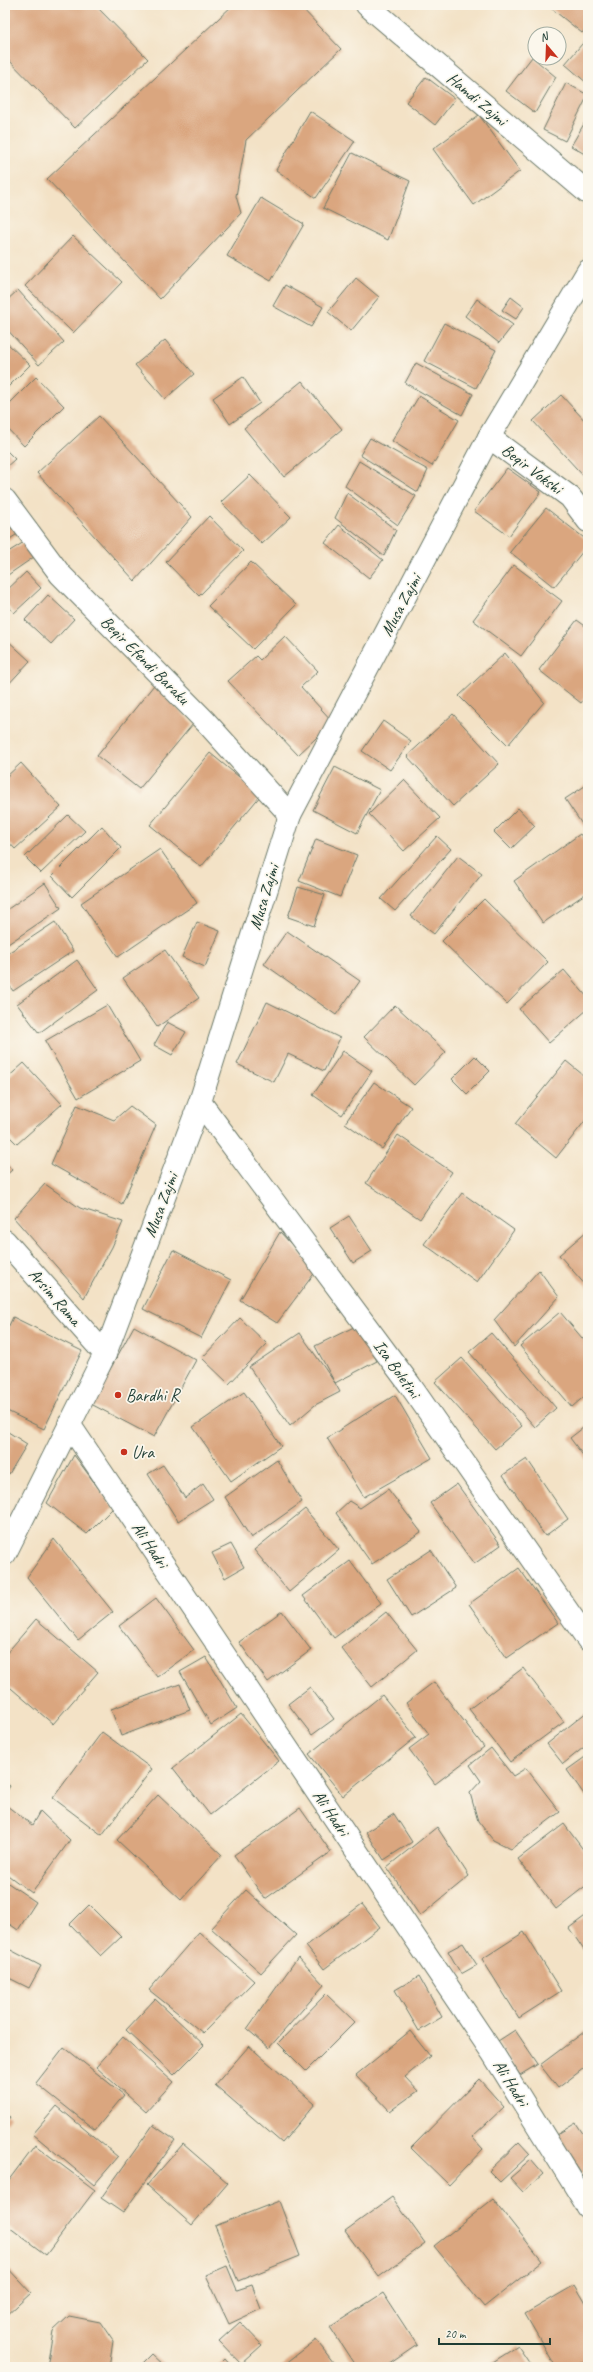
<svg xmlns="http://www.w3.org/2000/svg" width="593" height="2372" font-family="Caveat,sans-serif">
<rect width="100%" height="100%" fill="#fbf7ec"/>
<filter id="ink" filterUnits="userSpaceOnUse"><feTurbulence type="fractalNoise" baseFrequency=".025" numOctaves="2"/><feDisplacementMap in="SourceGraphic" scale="8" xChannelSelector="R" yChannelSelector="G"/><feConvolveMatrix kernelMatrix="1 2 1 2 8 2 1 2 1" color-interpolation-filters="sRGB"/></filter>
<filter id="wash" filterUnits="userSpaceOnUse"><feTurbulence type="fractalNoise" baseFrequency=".012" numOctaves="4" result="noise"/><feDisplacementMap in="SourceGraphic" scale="16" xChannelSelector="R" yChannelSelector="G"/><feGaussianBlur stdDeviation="0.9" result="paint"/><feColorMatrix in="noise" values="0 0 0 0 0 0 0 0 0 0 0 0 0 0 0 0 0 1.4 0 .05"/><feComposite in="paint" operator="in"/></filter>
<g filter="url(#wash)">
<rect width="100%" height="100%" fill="#f3e2c6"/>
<g id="blocks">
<g fill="#daa67f">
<path d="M5,5H95L148,59L75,128L5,56Z"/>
<path d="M233,5H299L341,49L246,140L236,196L241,213L160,299L47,179Z"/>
<path d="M547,5H588V26L582,33Z"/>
<path d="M588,37V84L565,64Z"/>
<path d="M532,57L556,77L535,113L506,91Z"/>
<path d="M426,77L455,99L435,125L406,102Z"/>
<path d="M566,83L588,95L565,141L543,130Z"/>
<path d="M310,111L355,141L316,198L276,170Z"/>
<path d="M479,115L520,171L474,205L433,149Z"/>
<path d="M588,117V156L571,146Z"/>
<path d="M352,153L410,181L388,240L323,208Z"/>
<path d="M261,198L304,224L271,281L227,256Z"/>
<path d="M73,236L122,282L73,333L25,286Z"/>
<path d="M356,278L379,297L351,331L328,312Z"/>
<path d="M285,285L323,307L311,327L273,306Z"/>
<path d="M18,290L64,342L39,365L5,327V302Z"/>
<path d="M511,297L524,307L516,319L502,310Z"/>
<path d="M477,299L513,325L499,343L465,316Z"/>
<path d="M444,323L496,350L476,388L424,361Z"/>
<path d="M165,340L194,374L165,399L135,365Z"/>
<path d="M5,341L30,365L5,390Z"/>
<path d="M416,363L473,394L462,415L405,383Z"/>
<path d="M36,377L64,406L24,446L5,426V408Z"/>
<path d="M243,377L260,403L230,424L213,398Z"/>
<path d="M302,381L342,429L284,477L244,428Z"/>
<path d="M561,395L588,424V481L533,421Z"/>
<path d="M419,396L459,420L432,466L392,441Z"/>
<path d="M99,416L192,517L135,581L37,473Z"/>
<path d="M370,438L428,470L418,492L360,455Z"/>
<path d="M5,449L15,459L5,468Z"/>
<path d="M359,461L416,496L398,525L345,486Z"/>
<path d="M507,468L541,492L509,536L474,511Z"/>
<path d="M250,475L291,517L262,544L221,502Z"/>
<path d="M347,493L396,530L384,556L335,518Z"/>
<path d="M546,508L588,541V545L554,587L510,552Z"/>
<path d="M5,513L19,533L5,542Z"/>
<path d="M209,516L243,551L199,596L166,562Z"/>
<path d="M339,525L383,560L369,578L325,543Z"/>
<path d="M24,542L34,557L5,577V554Z"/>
<path d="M251,562L296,605L253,649L208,606Z"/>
<path d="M514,565L562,601L521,656L473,620Z"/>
<path d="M26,572L41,588L14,613L5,603V592Z"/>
<path d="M48,595L74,619L51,644L25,620Z"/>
<path d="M577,620L588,628V694L581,703L539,670Z"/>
<path d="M285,636L318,671L301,687L333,722L298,755L228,681L256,656L260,660Z"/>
<path d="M5,638L30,661L5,688Z"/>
<path d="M505,653L544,702L508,745L459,696Z"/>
<path d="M154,685L193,724L139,789L97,756Z"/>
<path d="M453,714L499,764L453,806L407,756Z"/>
<path d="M383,721L411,741L390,770L362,751Z"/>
<path d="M210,753L261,795L201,867L150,825Z"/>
<path d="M21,763L61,807L15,849L5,838V778Z"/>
<path d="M335,767L380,790L357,833L313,810Z"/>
<path d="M404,780L440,818L404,851L369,814Z"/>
<path d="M588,784V833L565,799Z"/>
<path d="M518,808L535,826L511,849L494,832Z"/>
<path d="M68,815L85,831L41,873L25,857Z"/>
<path d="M102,826L121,848L72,897L52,876Z"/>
<path d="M580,834L588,845V892L543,923L514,881Z"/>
<path d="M437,836L451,849L395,911L381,899Z"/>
<path d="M316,839L357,855L340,897L299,881Z"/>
<path d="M160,849L197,903L118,957L81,903Z"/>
<path d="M458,856L482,874L434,934L411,916Z"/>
<path d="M45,883L61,908L5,946V911Z"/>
<path d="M298,887L325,895L314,926L288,917Z"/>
<path d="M484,899L548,962L507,1004L442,941Z"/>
<path d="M55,922L73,951L13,991L5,979V955Z"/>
<path d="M197,922L220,931L205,967L182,957Z"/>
<path d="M287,931L360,981L336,1015L264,964Z"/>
<path d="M165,950L199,998L157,1027L123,978Z"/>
<path d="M77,960L98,990L39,1033L17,1004Z"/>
<path d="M564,970L588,998V1009L549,1043L519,1009Z"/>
<path d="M267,1002L340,1038L324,1071L288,1054L274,1082L237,1064Z"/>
<path d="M107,1005L140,1061L78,1098L45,1041Z"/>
<path d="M395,1005L446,1052L414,1085L364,1037Z"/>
<path d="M167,1022L186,1032L172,1055L154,1045Z"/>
<path d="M343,1051L372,1071L342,1115L313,1095Z"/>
<path d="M475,1056L490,1071L467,1094L452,1079Z"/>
<path d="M566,1061L588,1079V1117L556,1158L515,1124Z"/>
<path d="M24,1063L62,1104L17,1144L5,1132V1080Z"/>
<path d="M374,1082L411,1107L382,1149L345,1123Z"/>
<path d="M77,1105L114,1120L130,1106L156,1125L122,1204L51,1164Z"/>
<path d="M398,1135L452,1172L420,1219L366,1183Z"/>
<path d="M5,1162L12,1170L5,1176Z"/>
<path d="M45,1184L80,1208L123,1222L112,1247L84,1298L14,1218Z"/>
<path d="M462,1193L514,1230L477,1282L424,1244Z"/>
<path d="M349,1216L372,1251L353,1263L330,1228Z"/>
<path d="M588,1230V1288L559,1255Z"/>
<path d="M280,1232L316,1271L277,1323L240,1300Z"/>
<path d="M173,1250L231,1280L201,1338L143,1309Z"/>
<path d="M539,1270L559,1297L514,1347L494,1320Z"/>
<path d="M560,1312L588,1345V1393L572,1407L520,1346Z"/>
<path d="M13,1317L82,1351L44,1429L5,1410V1334Z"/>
<path d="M240,1318L267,1344L229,1384L202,1358Z"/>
<path d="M358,1325L377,1361L335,1383L340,1392L315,1405L290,1426L249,1367L300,1333L335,1383L315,1346Z"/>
<path d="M134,1326L196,1360L154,1437L91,1404Z"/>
<path d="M491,1333L556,1408L535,1427L469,1352Z"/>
<path d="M462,1358L522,1426L495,1449L435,1382Z"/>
<path d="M244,1392L281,1446L231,1481L193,1427Z"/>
<path d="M395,1395L432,1458L364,1497L327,1438Z"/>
<path d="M588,1424V1462L570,1438Z"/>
<path d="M5,1430L27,1444L9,1474H5Z"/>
<path d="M74,1455L113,1508L87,1534L47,1503Z"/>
<path d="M527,1459L568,1519L545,1536L503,1475Z"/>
<path d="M277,1460L302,1502L251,1538L225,1497Z"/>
<path d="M163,1465L185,1498L203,1484L213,1499L178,1521L148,1474Z"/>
<path d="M457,1484L501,1545L474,1564L430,1503Z"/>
<path d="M388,1489L421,1532L372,1564L336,1513L349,1501L360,1508Z"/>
<path d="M305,1509L339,1550L289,1592L254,1550Z"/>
<path d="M54,1539L113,1612L78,1640L27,1577Z"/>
<path d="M231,1544L244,1567L225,1578L212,1553Z"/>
<path d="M431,1550L456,1588L411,1617L387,1579Z"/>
<path d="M350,1561L381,1603L334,1638L303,1596Z"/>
<path d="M519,1568L558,1623L507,1658L469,1604Z"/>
<path d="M156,1598L194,1650L157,1677L119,1626Z"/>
<path d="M282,1611L311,1650L268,1682L239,1642Z"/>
<path d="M386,1612L417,1650L372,1687L341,1648Z"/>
<path d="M36,1619L98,1672L53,1724L5,1683V1655Z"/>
<path d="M206,1657L237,1708L211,1725L180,1672Z"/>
<path d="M523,1668L564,1722L510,1762L469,1709Z"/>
<path d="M434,1682L484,1747L435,1784L409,1749L429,1734L406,1703Z"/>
<path d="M180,1684L190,1710L121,1736L111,1709Z"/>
<path d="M310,1687L334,1719L312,1735L288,1704Z"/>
<path d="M382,1695L416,1737L343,1796L309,1754Z"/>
<path d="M588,1711V1744L563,1764L547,1744Z"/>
<path d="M241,1714L279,1761L210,1815L173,1768Z"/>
<path d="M102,1732L152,1769L102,1835L53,1798Z"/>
<path d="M491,1748L513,1776L526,1768L560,1812L511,1849L493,1840L478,1821L470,1793L481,1781L470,1765Z"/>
<path d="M588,1755V1800L567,1770Z"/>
<path d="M5,1782L10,1786L5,1794Z"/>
<path d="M158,1795L222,1855L181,1900L117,1840Z"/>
<path d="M7,1806L32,1825L40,1811L70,1840L32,1893L5,1873V1810Z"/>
<path d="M300,1808L331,1852L265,1899L234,1855Z"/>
<path d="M394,1814L412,1842L384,1860L366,1832Z"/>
<path d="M564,1824L588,1856V1884L556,1909L518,1859Z"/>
<path d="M437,1827L469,1876L420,1916L387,1867Z"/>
<path d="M5,1881L36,1902L18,1930L5,1921Z"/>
<path d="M246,1890L296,1935L261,1973L211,1928Z"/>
<path d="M362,1904L380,1927L324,1969L306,1946Z"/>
<path d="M89,1905L121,1937L101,1956L70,1924Z"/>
<path d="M588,1914V1956L569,1928Z"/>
<path d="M199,1932L254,1981L203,2033L149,1990Z"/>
<path d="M524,1932L561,1991L519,2018L482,1959Z"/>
<path d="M463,1943L477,1965L461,1974L448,1951Z"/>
<path d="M5,1947L41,1966L29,1988L5,1976Z"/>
<path d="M298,1957L324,1985L269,2048L247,2029Z"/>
<path d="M419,1976L442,2017L419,2031L395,1990Z"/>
<path d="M326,1994L355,2022L306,2071L278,2043Z"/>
<path d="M155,1999L204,2045L174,2075L126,2030Z"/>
<path d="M588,2029V2065L558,2088L540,2065Z"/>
<path d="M515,2030L538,2064L520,2075L498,2041Z"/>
<path d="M410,2031L430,2056L405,2077L418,2091L390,2111L356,2075Z"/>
<path d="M123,2037L173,2082L146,2112L96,2067Z"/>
<path d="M249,2046L315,2104L282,2143L215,2085Z"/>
<path d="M64,2047L124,2095L95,2130L36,2083Z"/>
<path d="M479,2079L504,2107L472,2137L483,2149L449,2185L411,2148Z"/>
<path d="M57,2106L118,2157L94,2185L33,2134Z"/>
<path d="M5,2114L10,2117L5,2124Z"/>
<path d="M576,2123L588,2141V2175L584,2178L556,2135Z"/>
<path d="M153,2125L175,2140L123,2213L101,2198Z"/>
<path d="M519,2142L530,2154L500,2182L489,2171Z"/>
<path d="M183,2144L228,2183L192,2225L147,2185Z"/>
<path d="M35,2145L95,2190L46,2255L5,2224V2185Z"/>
<path d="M531,2160L543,2174L523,2192L510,2178Z"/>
<path d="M392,2197L425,2243L379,2277L345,2231Z"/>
<path d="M493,2199L542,2261L484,2307L434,2246Z"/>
<path d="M279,2201L300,2256L238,2281L215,2226Z"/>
<path d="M5,2265L31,2293L5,2317Z"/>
<path d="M227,2266L237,2290L252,2285L261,2309L229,2324L206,2275Z"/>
<path d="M575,2285L588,2307V2359L574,2367H556L525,2314Z"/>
<path d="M383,2293L417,2345L385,2367H356L330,2327Z"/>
<path d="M69,2316L100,2322L113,2341L109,2367H47L53,2331Z"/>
<path d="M240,2322L262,2345L241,2364L219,2341Z"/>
<path d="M316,2340L337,2367H281Z"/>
<path d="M518,2346L532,2367H485Z"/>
<path d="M152,2354L166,2367H139Z"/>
<path d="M225,2359L232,2367H217Z"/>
</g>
</g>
</g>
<g filter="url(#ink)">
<use href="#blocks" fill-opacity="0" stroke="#697767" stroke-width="1"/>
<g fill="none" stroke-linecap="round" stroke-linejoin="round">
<defs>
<g id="street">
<path d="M367,5L588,193"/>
<path d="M489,437L570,497L588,521"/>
<path d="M5,500L60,574L206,722L290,815"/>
<path d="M200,1102L410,1385L588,1640"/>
<path d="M5,1241L105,1354"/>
<path d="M69,1424L492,2052L588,2207"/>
<path d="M5,1554L105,1354L200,1102L290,815L489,437L588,271"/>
</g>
</defs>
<use href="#street" stroke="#697767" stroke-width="24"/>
<use href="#street" stroke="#fff" stroke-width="22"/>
</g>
</g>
<g fill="#c8321e" stroke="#fbf7ec" stroke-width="1.5">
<circle cx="118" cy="1395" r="4"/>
<circle cx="124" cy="1452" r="4"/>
</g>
<g text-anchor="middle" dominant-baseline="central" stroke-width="3.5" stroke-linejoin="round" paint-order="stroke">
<g font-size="17" fill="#1f3d34" stroke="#fbf7ec">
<text transform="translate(477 99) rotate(40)">Hamdi Zajmi</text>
<text transform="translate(532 469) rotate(37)">Beqir Vokshi</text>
<text transform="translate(401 605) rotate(-62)">Musa Zajmi</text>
<text transform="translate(145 660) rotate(45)">Beqir Efendi Baraku</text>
<text transform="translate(264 897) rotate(-73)">Musa Zajmi</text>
<text transform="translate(161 1205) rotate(-69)">Musa Zajmi</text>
<text transform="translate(55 1297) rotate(49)">Arsim Rama</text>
<text transform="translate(397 1369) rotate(54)">Isa Boletini</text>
<text transform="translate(150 1545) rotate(56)">Ali Hadri</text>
<text transform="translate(331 1813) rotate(56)">Ali Hadri</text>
<text transform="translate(511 2083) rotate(58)">Ali Hadri</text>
</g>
<g font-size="17" fill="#1f3d34" stroke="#fbf7ec" text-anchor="start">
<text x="126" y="1395">Bardhi R</text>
<text x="132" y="1452">Ura</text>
</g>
</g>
<rect width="593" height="2372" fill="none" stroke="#fbf7ec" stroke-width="20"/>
<g transform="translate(547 46) rotate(341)"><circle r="19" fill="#fbf7ec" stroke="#a3ada2"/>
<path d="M0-3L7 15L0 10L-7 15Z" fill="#c8321e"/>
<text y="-6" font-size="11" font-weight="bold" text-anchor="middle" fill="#1f3d34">N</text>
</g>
<path d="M439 2338v6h111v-6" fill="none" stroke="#1f3d34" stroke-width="2"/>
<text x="445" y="2338" font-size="12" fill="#1f3d34" stroke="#fbf7ec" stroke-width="3" paint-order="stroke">20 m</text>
</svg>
